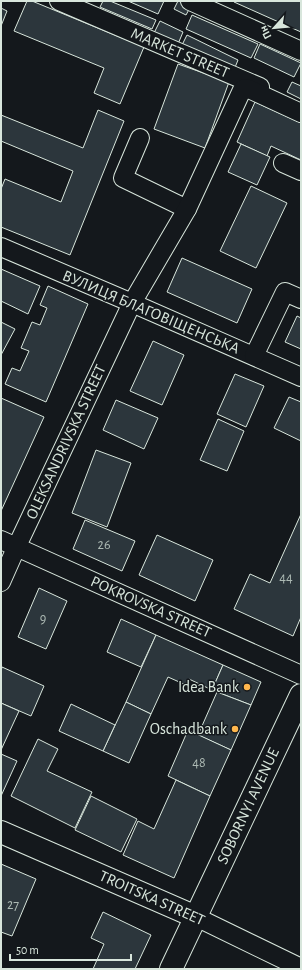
<svg xmlns="http://www.w3.org/2000/svg" width="302" height="970" font-family="'Alegreya Sans',sans-serif">
<rect width="100%" height="100%" fill="#14181c"/>
<g fill="#2c363c" stroke="#d8e6dc">
<path d="M27,1H32L144,47L120,104L94,93L104,68L14,31Z"/>
<path d="M103,1H110L156,20L152,29L100,7Z"/>
<path d="M128,1H164L158,14Z"/>
<path d="M178,1H185L192,4L186,15L174,9Z"/>
<path d="M234,1H301V32L234,2Z"/>
<path d="M1,8L7,11L1,26Z"/>
<path d="M192,15L258,44L251,58L186,29Z"/>
<path d="M160,21L183,32L178,44L154,33Z"/>
<path d="M187,35L238,60L234,70L182,45Z"/>
<path d="M260,44L301,63L294,77L254,58Z"/>
<path d="M178,64L229,82L205,148L154,129Z"/>
<path d="M292,82L301,86V99L287,92Z"/>
<path d="M255,102L301,123V160L271,146L267,156L237,142Z"/>
<path d="M98,110L124,121L70,255L1,227V189L5,179L61,202L73,171L1,141V115L83,148Z"/>
<path d="M241,144L270,157L257,185L228,172Z"/>
<path d="M251,186L287,203L256,268L220,251Z"/>
<path d="M182,258L252,289L237,323L167,292Z"/>
<path d="M1,269L40,286L28,314L1,301Z"/>
<path d="M48,286L88,304L46,402L5,384L12,368L20,371L29,351L21,348L32,322L40,325L47,308L40,305Z"/>
<path d="M297,316L301,318V349L285,342Z"/>
<path d="M1,322L15,329L1,355Z"/>
<path d="M153,341L184,355L162,405L130,391Z"/>
<path d="M235,374L264,386L246,427L217,414Z"/>
<path d="M289,397L301,402V441L274,428Z"/>
<path d="M1,398L44,417L1,511Z"/>
<path d="M116,400L158,418L144,449L103,430Z"/>
<path d="M218,419L244,431L227,471L200,460Z"/>
<path d="M96,450L131,463L107,527L72,513Z"/>
<path d="M301,514V617L293,636L234,609L250,574L270,583Z"/>
<path d="M85,520L135,541L122,571L73,549Z"/>
<path d="M157,535L213,560L195,601L139,575Z"/>
<path d="M39,588L67,601L46,649L18,637Z"/>
<path d="M121,619L156,635L141,667L107,652Z"/>
<path d="M156,635L223,665L212,690L189,679L186,685L168,677L151,714L126,702Z"/>
<path d="M223,665L261,682L251,705L212,690Z"/>
<path d="M2,667L44,686L31,716L1,703V671Z"/>
<path d="M217,692L251,705L231,750L198,735Z"/>
<path d="M126,702L151,714L129,763L103,751Z"/>
<path d="M1,703L19,711L1,750Z"/>
<path d="M71,704L115,725L103,751L59,731Z"/>
<path d="M188,730L231,750L210,796L168,776Z"/>
<path d="M38,739L58,749L47,771L92,792L75,828L11,796Z"/>
<path d="M1,754L17,761L1,796Z"/>
<path d="M176,780L210,796L174,878L123,855L138,821L154,829Z"/>
<path d="M91,796L137,819L121,852L75,830Z"/>
<path d="M1,864L36,879L12,936L1,932Z"/>
<path d="M103,912L151,935L135,969H93L104,944L91,938Z"/>
</g>
<g fill="none" stroke-linecap="round" stroke-linejoin="round">
<defs>
<g id="minor">
<path d="M59,1L260,87"/>
<path d="M190,1L301,51"/>
<path d="M140,138L123,178L187,209"/>
<path d="M283,163L301,171"/>
<path d="M1,247L132,303L301,377"/>
<path d="M254,356L285,292L301,299"/>
<path d="M1,540L301,675"/>
<path d="M1,582L17,546L132,303L187,209L242,90L245,88L249,89L301,113"/>
<path d="M196,917L301,968"/>
</g>
<g id="major">
<path d="M1,832L196,917"/>
<path d="M171,969L301,695"/>
</g>
</defs>
<use href="#minor" stroke="#d8e6dc" stroke-width="20"/>
<use href="#major" stroke="#d8e6dc" stroke-width="24"/>
<use href="#minor" stroke="#14181c" stroke-width="18"/>
<use href="#major" stroke="#14181c" stroke-width="22"/>
</g>
<g fill="#ffb74d" stroke="#14181c" stroke-width="1.5">
<circle cx="247" cy="687" r="4"/>
<circle cx="235" cy="729" r="4"/>
</g>
<g text-anchor="middle" dominant-baseline="central" stroke-width="3" stroke-linejoin="round" paint-order="stroke">
<g font-size="14" fill="#adbab4">
<text x="104" y="545">26</text>
<text x="286" y="578">44</text>
<text x="43" y="619">9</text>
<text x="199" y="763">48</text>
<text x="13" y="905">27</text>
</g>
<g font-size="16" fill="#d8e6dc" stroke="#14181c">
<text transform="translate(180 53) rotate(23)">MARKET STREET</text>
<text transform="translate(151 312) rotate(23)">ВУЛИЦЯ БЛАГОВІЩЕНСЬКА</text>
<text transform="translate(66 442) rotate(-65)">OLEKSANDRIVSKA STREET</text>
<text transform="translate(151 607) rotate(24)">POKROVSKA STREET</text>
<text transform="translate(248 806) rotate(-65)">SOBORNYI AVENUE</text>
<text transform="translate(152 898) rotate(24)">TROITSKA STREET</text>
</g>
<g font-size="16" fill="#d8e6dc" stroke="#14181c" text-anchor="end">
<text x="239" y="687">Idea Bank</text>
<text x="227" y="729">Oschadbank</text>
</g>
</g>
<rect width="302" height="970" fill="none" stroke="#d8e6dc" stroke-width="4"/>
<g transform="translate(274 28) rotate(243)" stroke="#14181c" stroke-width="3" paint-order="stroke">
<path d="M0-3L7 15L0 10L-7 15Z" fill="#d8e6dc"/>
<text y="-6" font-size="11" font-weight="bold" text-anchor="middle" fill="#d8e6dc">Пн</text>
</g>
<path d="M10 954v6h121v-6" fill="none" stroke="#d8e6dc" stroke-width="2"/>
<text x="16" y="954" font-size="12" fill="#d8e6dc" stroke="#14181c" stroke-width="3" paint-order="stroke">50 m</text>
</svg>
